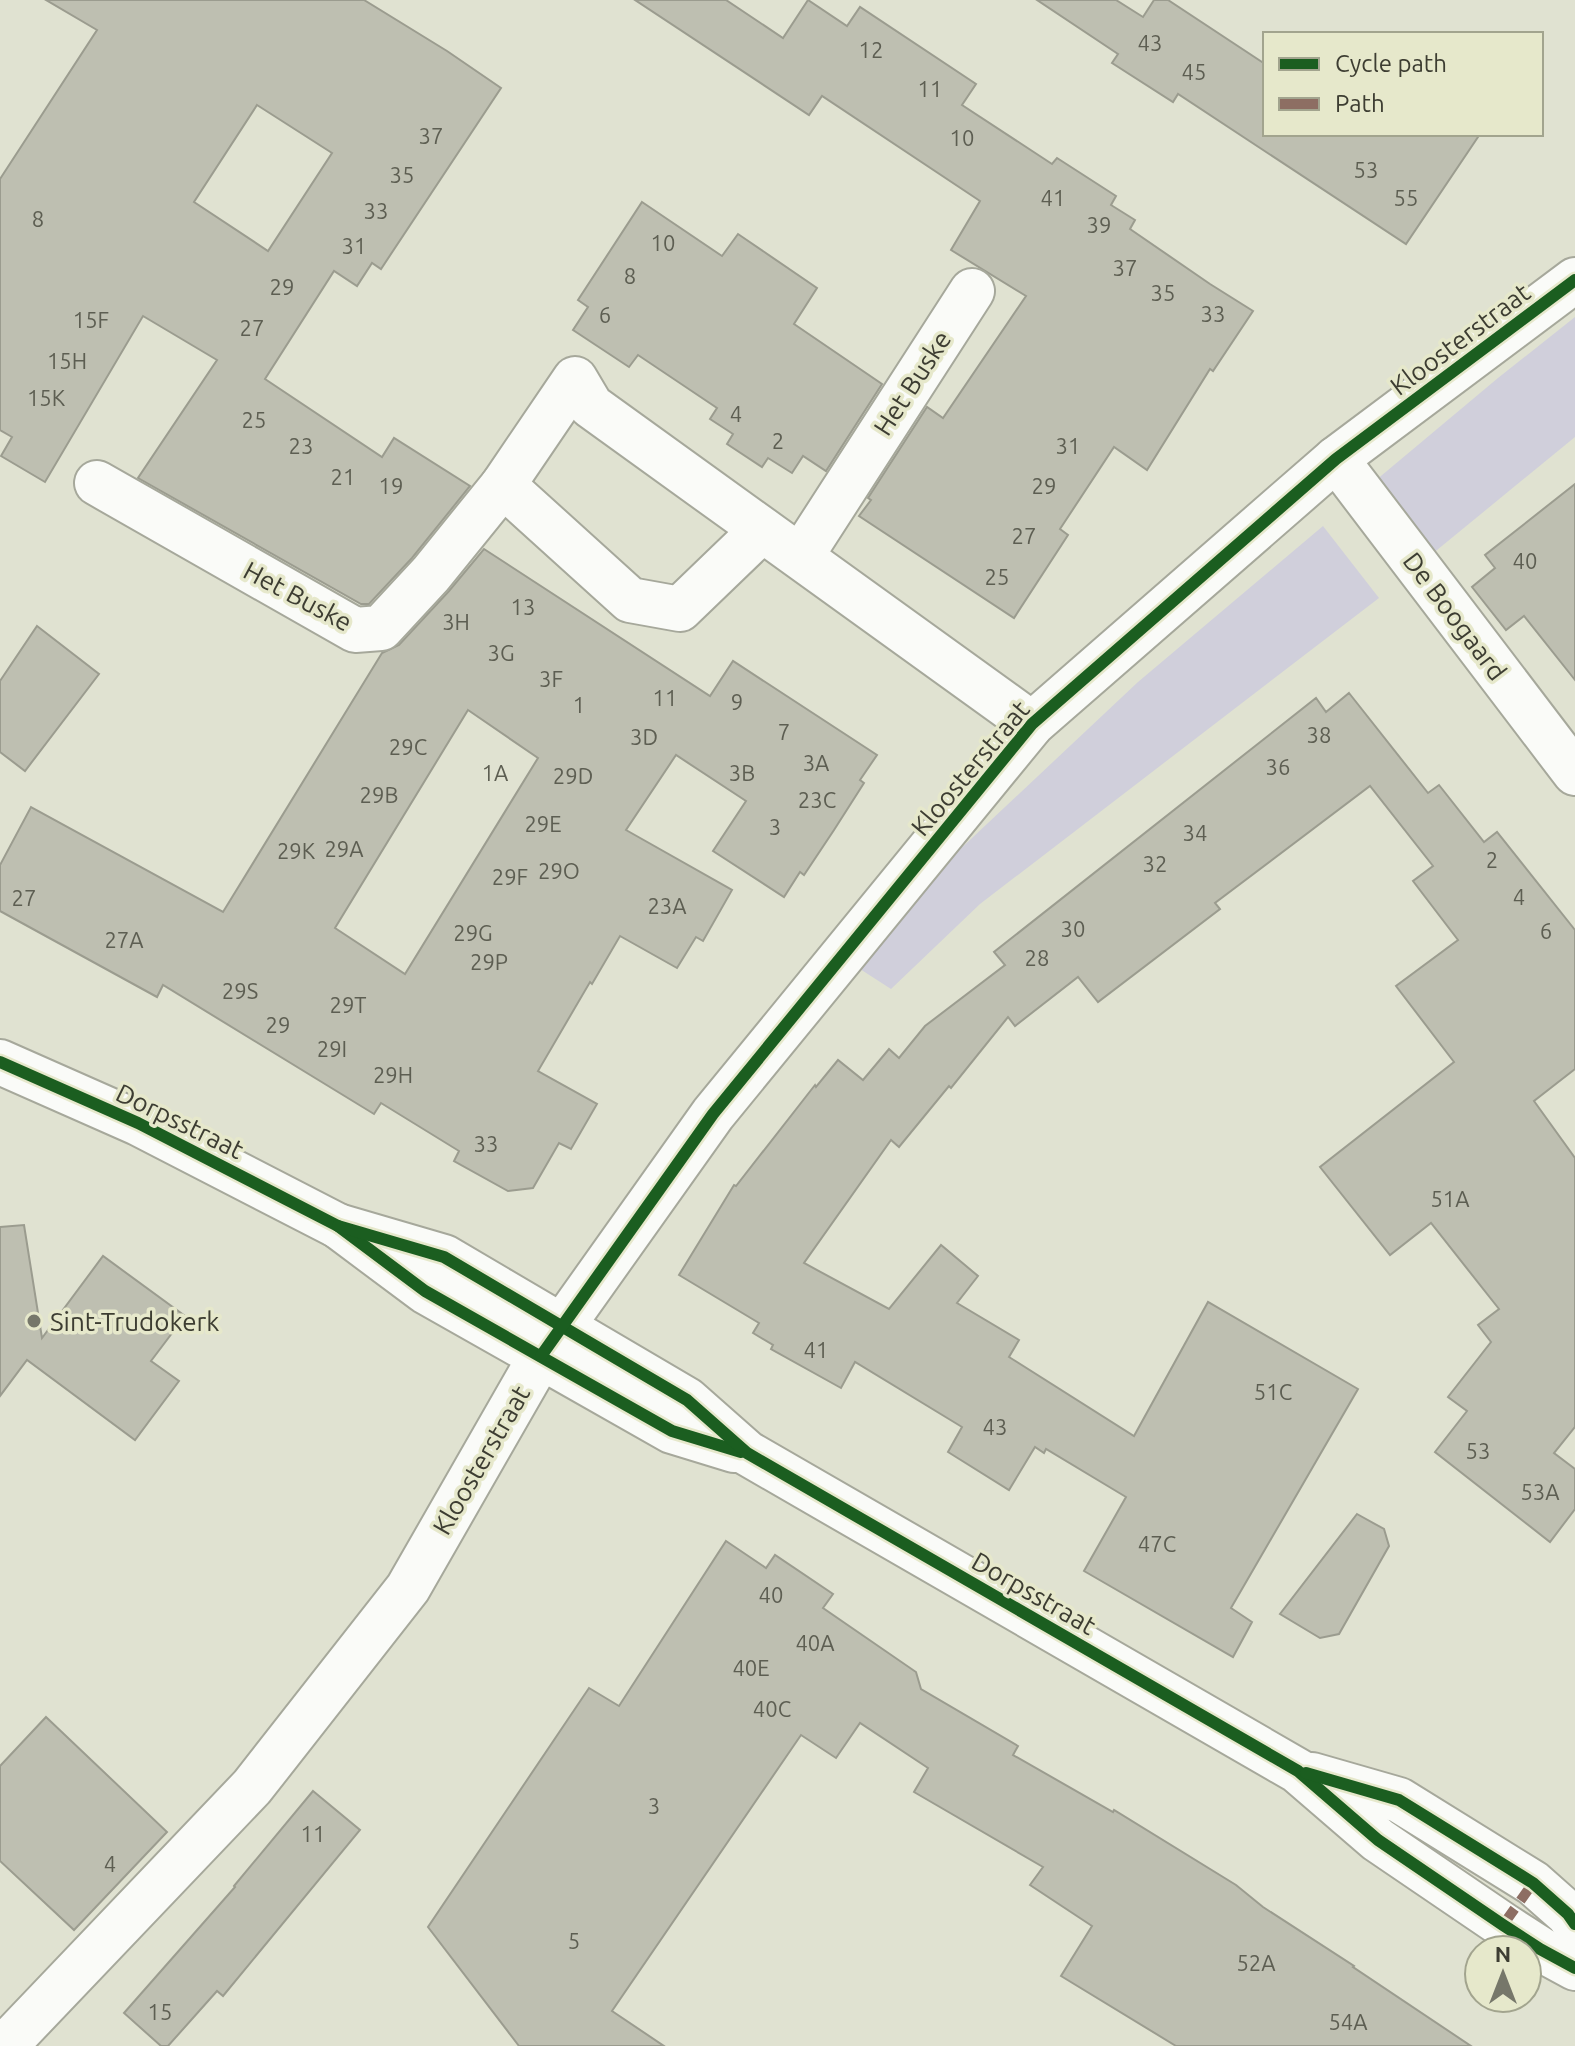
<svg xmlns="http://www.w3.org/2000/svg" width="1575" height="2046" font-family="Ubuntu,sans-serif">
<rect width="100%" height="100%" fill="#e0e2d1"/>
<g fill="#d0cfdb">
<path d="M1575,317V437L1426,559L1369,486L1498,378Z"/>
<path d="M1323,526L1379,598L980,904L891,989L860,969L937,871L1138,682Z"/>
</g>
<g fill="#bebfb1" stroke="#9b9c8f" stroke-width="2" fill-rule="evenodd">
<path d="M46,0H364L447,51L501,88L381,269L372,263L357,286L334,271L265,379L382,457L394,438L470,486L412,558L369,604H361L138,478L217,360L143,316L45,482L1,456L12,437L0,430V179L97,30ZM257,105L332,153L268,251L194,202Z"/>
<path d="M635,0H726L783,38L808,0L847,26L860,7L976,84L962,105L1052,164L1057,158L1116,196L1111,205L1135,220L1130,229L1210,284L1253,311L1213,371L1210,369L1147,470L1114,447L1060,529L1068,535L1014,618L859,516L871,500L868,498L927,407L943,418L1026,296L951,250L980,201L822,96L809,115Z"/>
<path d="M1037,0H1116L1143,17L1154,0H1168L1265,64V134H1480L1406,244L1178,94L1173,102L1112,63L1118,54Z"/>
<path d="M642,202L722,256L738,234L817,288L794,324L882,384L826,471L803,456L792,473L768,458L762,467L727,444L733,434L710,419L717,408L638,355L629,367L573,330L588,307L578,300Z"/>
<path d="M1575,484V680L1524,616L1506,630L1472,587L1495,568L1485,555Z"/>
<path d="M484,549L710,696L733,661L877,755L860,780L864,783L834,830L804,875L800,872L784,897L713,851L746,801L676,755L626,830L732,890L703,941L696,937L677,968L620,936L592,984L590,982L538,1071L597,1104L571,1149L559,1143L533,1188L508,1191L454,1161L459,1151L381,1103L374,1114L163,985L157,997L0,911V865L31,807L223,912L382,653L399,645L449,591ZM468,710L538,758L405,974L335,928Z"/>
<path d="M37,626L99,674L25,771L0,752V681Z"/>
<path d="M1349,693L1428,793L1439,785L1484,842L1497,832L1575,930V1069L1534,1101L1575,1158V1427L1554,1453L1575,1469V1509L1550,1542L1435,1452L1467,1411L1448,1397L1491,1342L1478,1325L1499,1309L1431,1223L1390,1255L1320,1167L1454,1062L1396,986L1458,940L1413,881L1433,866L1370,786L1215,903L1220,909L1098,1002L1078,977L1015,1026L1008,1017L951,1088L949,1086L899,1147L891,1140L804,1263L889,1309L941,1245L978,1276L957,1303L1019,1340L1009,1357L1134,1436L1208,1302L1358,1389L1231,1608L1252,1622L1233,1657L1084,1571L1126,1497L1046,1449L1044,1453L1035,1447L1009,1490L948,1452L962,1427L855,1362L841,1388L771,1349L773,1345L753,1333L759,1323L679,1275L734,1185L736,1186L815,1085L816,1087L838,1060L863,1080L889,1049L899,1058L925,1026L1005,965L994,952L1316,698L1326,712Z"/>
<path d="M24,1225L42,1338L103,1256L185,1316L151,1361L179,1381L135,1440L27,1360L0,1396V1227Z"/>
<path d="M1357,1514L1384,1529L1389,1546L1339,1634L1320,1638L1280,1614Z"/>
<path d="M726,1541L766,1568L775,1555L833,1594L823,1608L916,1672L921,1689L1018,1746L1013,1755L1113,1812L1114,1810L1236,1885L1263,1907L1354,1966L1353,1967L1471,2046H1176L1061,1976L1092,1926L1030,1885L1043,1867L914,1792L928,1768L860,1723L836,1758L801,1735L612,2011L664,2046H519L428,1927L589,1688L619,1706Z"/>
<path d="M46,1717L167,1832L74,1930L0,1861V1766Z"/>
<path d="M313,1791L360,1830L223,1996L217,1991L168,2046H161L124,2013L235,1887L234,1886Z"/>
</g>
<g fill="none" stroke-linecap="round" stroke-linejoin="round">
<defs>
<g id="minor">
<path d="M1336,459L1575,773"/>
<path d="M97,483L355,630L381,628L431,574L503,485L575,379L591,406L1032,724"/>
<path d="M503,485L630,600L680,609L762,530"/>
<path d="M801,556L972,291"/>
<path d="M0,1062L138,1123L338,1226L425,1291L672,1431L734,1450"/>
<path d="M338,1226L444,1257L687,1400L747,1453L1298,1771L1378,1840L1503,1925L1540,1949L1575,1968"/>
<path d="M1312,1775L1399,1800L1533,1883L1568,1914L1575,1924"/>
<path d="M5,2046L252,1787L408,1588L541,1356L713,1114L1032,724L1336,459L1575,280"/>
</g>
</defs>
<use href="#minor" stroke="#a6a89b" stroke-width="48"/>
<use href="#minor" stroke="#fafbf8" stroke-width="44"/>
<path stroke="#8d6e63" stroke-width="10" stroke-dasharray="20 10" stroke-linecap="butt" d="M1503,1925L1533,1883"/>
<defs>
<g id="cycleway">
<path d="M0,1062L138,1123L338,1226L425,1291L672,1431L741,1452"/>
<path d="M338,1226L444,1257L687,1400L747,1453L1298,1771L1378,1840L1503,1925L1540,1949L1575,1968"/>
<path d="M541,1356L713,1114L1032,724L1336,459L1575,280"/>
<path d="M1306,1773L1399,1800L1533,1883L1568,1914L1575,1924"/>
</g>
</defs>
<use href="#cycleway" stroke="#e6e8cb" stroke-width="17"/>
<use href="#cycleway" stroke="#1b5e20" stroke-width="12"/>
</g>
<circle fill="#76776a" stroke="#e6e8cb" stroke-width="3" cx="34" cy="1321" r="8"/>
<g text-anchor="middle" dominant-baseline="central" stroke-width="7" stroke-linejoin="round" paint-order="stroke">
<g font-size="22" fill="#5d5e52">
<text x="1150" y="42">43</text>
<text x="871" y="49">12</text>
<text x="1194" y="71">45</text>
<text x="930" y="88">11</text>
<text x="431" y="135">37</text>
<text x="962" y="137">10</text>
<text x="1366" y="169">53</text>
<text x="402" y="174">35</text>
<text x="1053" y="197">41</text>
<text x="1406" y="197">55</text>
<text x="376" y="210">33</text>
<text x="38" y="218">8</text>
<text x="1099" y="224">39</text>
<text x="663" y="242">10</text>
<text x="354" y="245">31</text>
<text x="1125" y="267">37</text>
<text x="630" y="275">8</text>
<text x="282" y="286">29</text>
<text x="1163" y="292">35</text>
<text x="1213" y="313">33</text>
<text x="605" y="314">6</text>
<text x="91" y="319">15F</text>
<text x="252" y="327">27</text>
<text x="67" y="360">15H</text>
<text x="46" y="397">15K</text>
<text x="736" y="413">4</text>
<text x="254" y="419">25</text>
<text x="778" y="440">2</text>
<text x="301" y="445">23</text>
<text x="1068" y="445">31</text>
<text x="343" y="476">21</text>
<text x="391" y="485">19</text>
<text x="1044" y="485">29</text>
<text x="1024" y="535">27</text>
<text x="1525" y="560">40</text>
<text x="997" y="576">25</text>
<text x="523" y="606">13</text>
<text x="456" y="621">3H</text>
<text x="501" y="652">3G</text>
<text x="551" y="678">3F</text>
<text x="665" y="697">11</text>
<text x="737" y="701">9</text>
<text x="579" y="704">1</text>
<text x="784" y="731">7</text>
<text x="1319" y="734">38</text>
<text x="644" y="736">3D</text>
<text x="408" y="746">29C</text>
<text x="816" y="762">3A</text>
<text x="1278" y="766">36</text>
<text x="495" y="772">1A</text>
<text x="742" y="772">3B</text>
<text x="573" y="775">29D</text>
<text x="379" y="794">29B</text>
<text x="817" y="799">23C</text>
<text x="543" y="823">29E</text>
<text x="775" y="826">3</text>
<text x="1195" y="832">34</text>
<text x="344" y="848">29A</text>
<text x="296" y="850">29K</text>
<text x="1492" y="859">2</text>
<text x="1155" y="863">32</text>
<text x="559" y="870">29O</text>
<text x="510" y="876">29F</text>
<text x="1519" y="896">4</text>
<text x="24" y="897">27</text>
<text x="667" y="905">23A</text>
<text x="1073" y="928">30</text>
<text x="1546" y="930">6</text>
<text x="473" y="932">29G</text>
<text x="124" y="939">27A</text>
<text x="1037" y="957">28</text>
<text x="489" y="961">29P</text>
<text x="240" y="990">29S</text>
<text x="348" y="1004">29T</text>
<text x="278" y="1024">29</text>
<text x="332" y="1048">29I</text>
<text x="393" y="1074">29H</text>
<text x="486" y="1143">33</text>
<text x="1450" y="1198">51A</text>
<text x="816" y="1349">41</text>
<text x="1273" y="1391">51C</text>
<text x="995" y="1426">43</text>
<text x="1478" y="1450">53</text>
<text x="1540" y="1491">53A</text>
<text x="1157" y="1543">47C</text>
<text x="771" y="1594">40</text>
<text x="815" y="1642">40A</text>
<text x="751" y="1667">40E</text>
<text x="772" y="1708">40C</text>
<text x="654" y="1805">3</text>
<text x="313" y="1833">11</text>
<text x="110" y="1863">4</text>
<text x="574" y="1940">5</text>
<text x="1256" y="1962">52A</text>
<text x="160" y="2011">15</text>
<text x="1348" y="2021">54A</text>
</g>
<g font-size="26" fill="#3d3d32" stroke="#e6e8cb">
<text transform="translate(1460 339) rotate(-37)">Kloosterstraat</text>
<text transform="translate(912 383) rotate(-57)">Het Buske</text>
<text transform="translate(298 596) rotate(28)">Het Buske</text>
<text transform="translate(1455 616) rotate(53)">De Boogaard</text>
<text transform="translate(970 768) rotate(-50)">Kloosterstraat</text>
<text transform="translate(180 1121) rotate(26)">Dorpsstraat</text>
<text transform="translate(481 1460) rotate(-60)">Kloosterstraat</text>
<text transform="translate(1034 1593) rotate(30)">Dorpsstraat</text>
</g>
<g font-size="26" fill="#3d3d32" stroke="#e6e8cb" text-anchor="start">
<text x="50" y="1321">Sint-Trudokerk</text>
</g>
</g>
<rect x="1263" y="32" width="280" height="104" fill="#e6e8cb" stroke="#a2a48e" stroke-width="2"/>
<rect x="1279" y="58" width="40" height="12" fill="#1b5e20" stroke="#a2a48e" stroke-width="2"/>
<text x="1335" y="72" font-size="24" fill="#3d3d32">Cycle path</text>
<rect x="1279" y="98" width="40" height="12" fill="#8d6e63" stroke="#a2a48e" stroke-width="2"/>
<text x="1335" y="112" font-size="24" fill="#3d3d32">Path</text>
<g transform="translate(1503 1974)"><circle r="38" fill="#e6e8cb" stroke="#a2a48e" stroke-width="2"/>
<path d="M0-6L14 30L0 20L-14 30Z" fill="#76776a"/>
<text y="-12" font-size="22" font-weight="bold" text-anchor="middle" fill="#3d3d32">N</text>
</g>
</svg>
